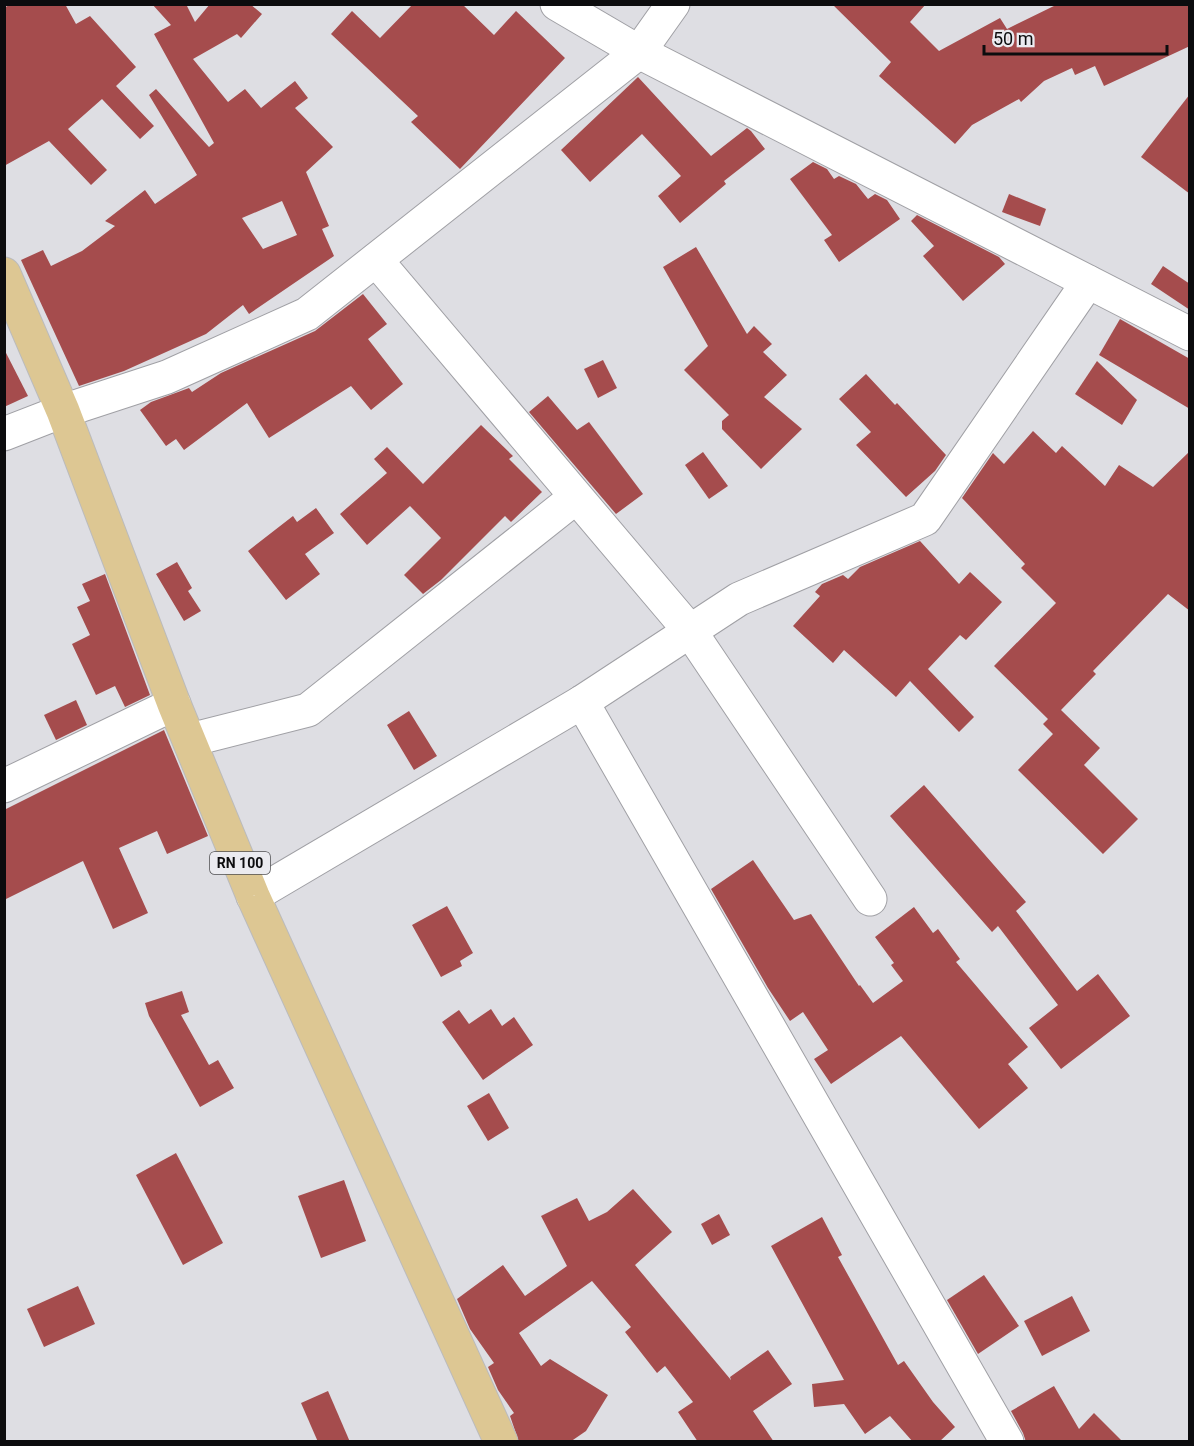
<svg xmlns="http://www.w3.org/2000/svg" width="1194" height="1446" font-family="Roboto,sans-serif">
<rect width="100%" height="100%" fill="#dedee3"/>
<g fill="#a54c4d" fill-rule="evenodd">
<path d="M11,4H65L76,24L90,16L136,67L116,86L154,126L140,139L102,99L68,129L107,170L91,185L49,141L4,166V8Z"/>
<path d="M152,4H186L195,22L210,4H250L262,14L241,38L237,34L193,59L228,102L245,89L261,108L295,81L308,98L295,108L333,147L306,172L329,226L322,229L334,256L249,314L243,305L206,334L124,371L79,386L21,260L43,250L51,266L82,251L115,226L105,221L145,190L155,204L197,175L149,95L156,89L209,147L214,143L154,34L171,25ZM282,201L297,235L263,249L242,218Z"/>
<path d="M413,4H462L494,35L516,11L565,58L460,169L411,122L418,116L331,34L352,11L380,38Z"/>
<path d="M832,4H926L910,22L939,51L1000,18L1007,29L1058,4H1190V46L1104,86L1095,66L1075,75L1072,68L1044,81L1021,102L1019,99L972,125L955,144L879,76L891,62Z"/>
<path d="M638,77L711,156L747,128L751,131L765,149L724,181L726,184L680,223L658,196L681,176L642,134L590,182L561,150Z"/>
<path d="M1190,94V194L1141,157Z"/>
<path d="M813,162L827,169L834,179L839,176L856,184L868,199L875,194L887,200L900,219L839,262L824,240L832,235L790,179Z"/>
<path d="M1009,194L1046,209L1040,226L1002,212Z"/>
<path d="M917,215L999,257L1005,264L963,301L923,256L934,246L911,221Z"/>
<path d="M696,247L747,334L754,326L772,344L763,352L787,375L764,397L802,429L761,469L722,429V421L729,415L684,370L708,346L663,267Z"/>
<path d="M1163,266L1190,284V310L1151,284Z"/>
<path d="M363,294L387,324L368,339L403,384L371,410L351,386L269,438L247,403L184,450L176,439L166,446L140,410L151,402L189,388L192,392L221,373L315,331Z"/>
<path d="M1120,319L1190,359V409L1099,355Z"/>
<path d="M4,349L28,396L4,407Z"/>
<path d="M603,360L617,388L598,398L584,369Z"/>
<path d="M1097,361L1137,400L1122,425L1075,394Z"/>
<path d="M866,374L895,405L897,403L946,455L935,471L906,497L856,445L871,432L839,399Z"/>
<path d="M548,396L577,430L589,422L643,494L616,514L529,412Z"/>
<path d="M481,425L513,456L509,459L542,492L511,522L505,516L441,580L423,594L404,575L441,538L410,506L367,545L340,514L387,473L374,459L387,447L423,484Z"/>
<path d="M1033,431L1056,453L1062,446L1105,486L1119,465L1153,487L1190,451V611L1168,594L1093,671L1096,674L1061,710L1100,748L1084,765L1138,819L1103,854L1018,770L1053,734L1043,724L1048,719L994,666L1056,603L1021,568L1025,564L962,498L993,453L1004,464Z"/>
<path d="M703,452L728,486L709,499L685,465Z"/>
<path d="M316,508L334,533L305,554L320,574L286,600L248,551L293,516L297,522Z"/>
<path d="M920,541L959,584L970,572L1002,602L966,640L960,635L928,669L974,717L959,732L910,681L896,697L844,650L833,663L793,626L820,596L815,592L822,584L843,575L848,579L860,567Z"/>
<path d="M177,562L192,588L188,591L201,611L184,621L156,574Z"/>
<path d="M105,574L150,695L125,707L115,686L96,695L72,644L90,635L77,607L90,601L82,584Z"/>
<path d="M76,700L87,725L56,740L44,715Z"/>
<path d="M409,711L437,756L414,770L387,725Z"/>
<path d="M164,730L208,836L167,854L157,831L119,848L148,913L113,929L83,861L4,900V810Z"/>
<path d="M924,785L1026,902L1016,911L1077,991L1098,974L1130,1016L1061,1069L1029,1028L1058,1005L998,926L992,932L890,816Z"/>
<path d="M753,860L794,920L811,914L859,986L860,985L873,1003L903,981L891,965L894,963L875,937L914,907L933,933L938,929L960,959L956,962L1028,1047L1008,1064L1028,1088L979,1129L901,1036L831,1084L814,1059L828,1050L803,1012L790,1021L768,988L711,889Z"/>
<path d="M447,906L473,953L460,961L462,966L441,977L412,925Z"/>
<path d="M182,991L189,1012L181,1015L209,1065L218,1060L234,1088L200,1107L149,1016L145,1003Z"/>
<path d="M491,1009L502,1026L514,1017L533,1045L483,1080L442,1022L459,1010L469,1024Z"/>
<path d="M489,1093L509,1128L488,1141L467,1106Z"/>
<path d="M176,1153L223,1243L183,1265L136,1175Z"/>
<path d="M344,1180L366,1241L321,1258L298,1196Z"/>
<path d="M633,1189L672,1232L635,1265L731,1380L730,1377L768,1350L792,1384L753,1411L774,1442H698L678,1412L693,1402L665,1366L657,1373L625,1332L631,1327L592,1281L519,1333L541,1366L550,1359L608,1395L586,1431L570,1442H519L510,1416L514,1413L498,1390L488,1367L494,1363L470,1329L457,1299L503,1265L525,1296L567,1266L541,1216L577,1198L589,1221L607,1212Z"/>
<path d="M719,1214L730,1235L712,1245L701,1224Z"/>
<path d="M822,1217L842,1255L838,1257L898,1365L904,1361L933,1402L955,1427L939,1442H913L890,1416L865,1434L844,1404L814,1407L812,1384L844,1380L771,1246Z"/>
<path d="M984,1275L1019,1326L978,1354L947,1300Z"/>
<path d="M78,1286L95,1324L44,1347L27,1309Z"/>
<path d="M1072,1296L1090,1331L1042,1356L1024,1321Z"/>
<path d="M1054,1386L1079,1429L1094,1413L1123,1442H1026L1023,1433L1011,1411Z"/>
<path d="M328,1391L350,1442H318L301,1403Z"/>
</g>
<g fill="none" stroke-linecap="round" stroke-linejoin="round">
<defs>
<g id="minor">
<path d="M557,4L639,52L1190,334"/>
<path d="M376,260L690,631L870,899"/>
<path d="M4,434L63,411L167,377L307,314L639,52L673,4"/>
<path d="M582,702L1007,1442"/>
<path d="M190,740L308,710L576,497"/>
<path d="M4,786L174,704"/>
<path d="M253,896L582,702L739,599L925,519L1088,282"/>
</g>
<path id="major" d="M4,274L63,411L174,704L253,896L501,1442"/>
</defs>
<use href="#minor" stroke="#a0a0a5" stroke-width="35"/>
<use href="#major" stroke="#bbbbbc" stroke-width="35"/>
<use href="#minor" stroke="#fff" stroke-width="33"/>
<use href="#major" stroke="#ddc793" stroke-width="33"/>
</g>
<g text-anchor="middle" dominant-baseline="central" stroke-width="4.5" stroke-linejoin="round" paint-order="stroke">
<rect fill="#ebebf0" stroke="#4f4f52" stroke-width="1.5" x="210" y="852" width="60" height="22" rx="4.5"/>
<g font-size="14" font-weight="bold" fill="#0c0c0e">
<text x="240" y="863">RN 100</text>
</g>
</g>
<rect width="1194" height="1446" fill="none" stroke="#0c0c0e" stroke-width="12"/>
<path d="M984 45v9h183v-9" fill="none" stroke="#0c0c0e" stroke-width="3"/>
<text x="993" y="45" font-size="18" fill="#0c0c0e" stroke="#ebebf0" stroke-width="4.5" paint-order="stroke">50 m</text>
</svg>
